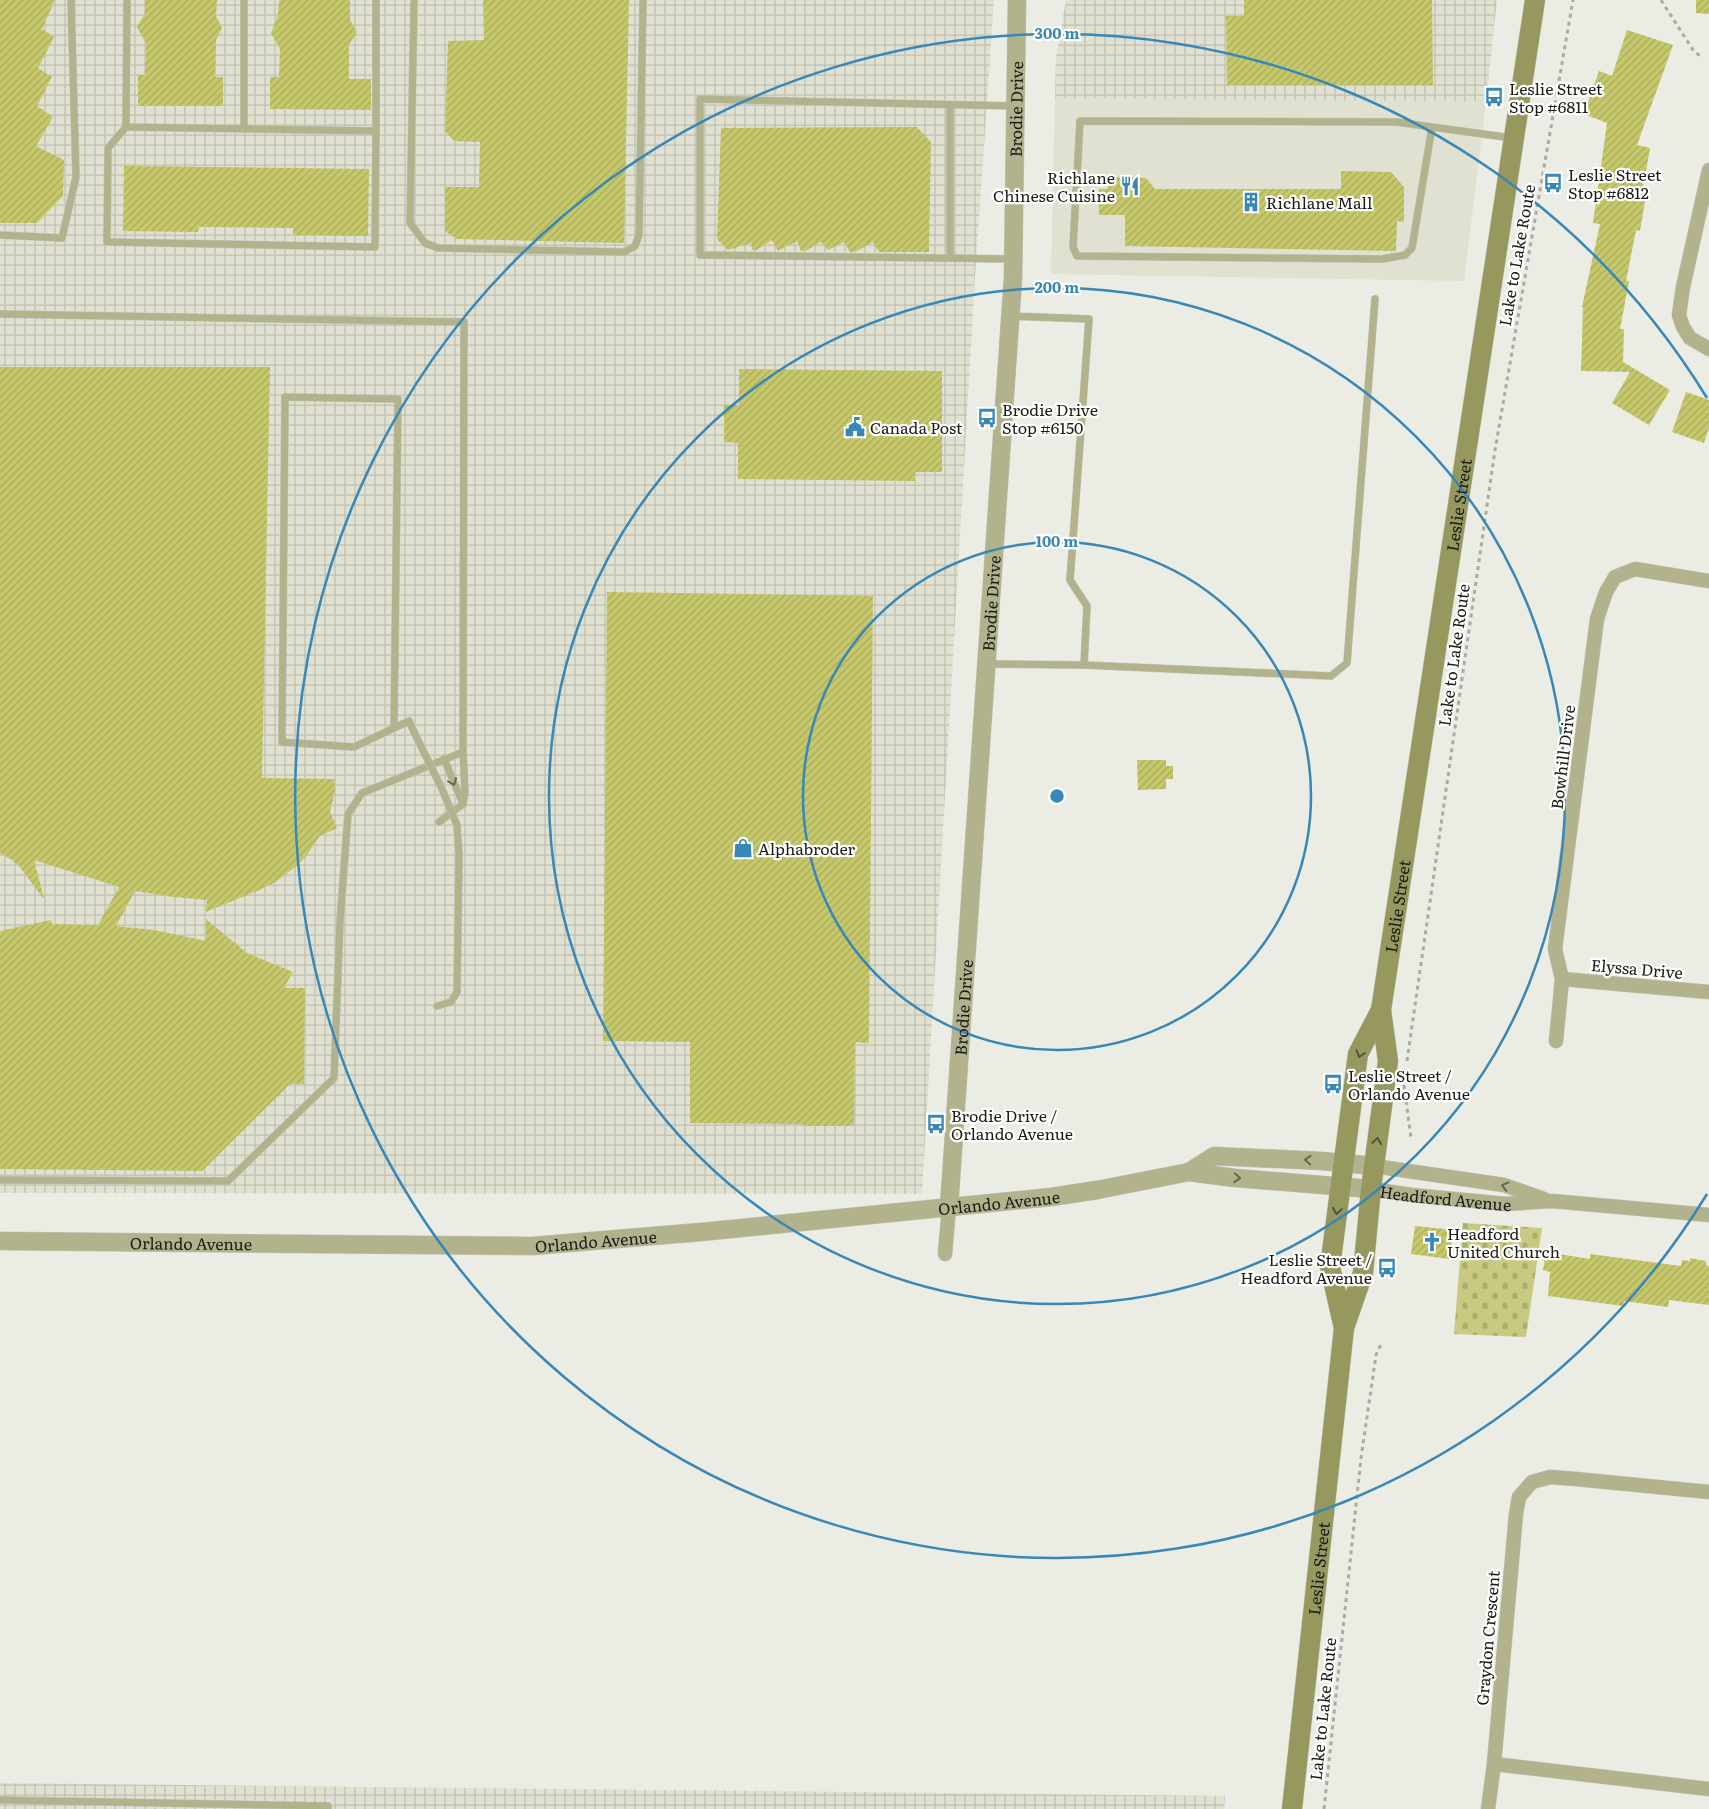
<svg xmlns="http://www.w3.org/2000/svg" width="1709" height="1809" font-family="Literata,serif">
<defs>
<pattern id="industrial-grid" width="8" height="8" patternUnits="userSpaceOnUse" patternTransform="scale(1.25)"><rect width="8" height="8" fill="#e0e1d1"/><path d="M0 4h8M4 0v8" fill="none" stroke="#c0c0b3"/></pattern>
<pattern id="cemetery-stones" width="16" height="16" patternUnits="userSpaceOnUse" patternTransform="scale(1.25)"><rect width="16" height="16" fill="#c8ca81"/><path d="M2 7V4a2 2 0 0 1 4 0v3zM10 15v-3a2 2 0 0 1 4 0v3z" fill="#abad6f"/></pattern>
<pattern id="building-hatch" width="6" height="6" patternUnits="userSpaceOnUse" patternTransform="scale(1.25)"><rect width="6" height="6" fill="#c6c86b"/><path d="M-1 1l2-2M0 6l6-6M5 7l2-2" fill="none" stroke="#aaab5c"/></pattern>
</defs>
<rect width="100%" height="100%" fill="#ebece3"/>
<path fill="#e0e1d1" d="M1055,98L1486,102L1464,281L1051,274Z"/>
<g fill="url(#industrial-grid)">
<path d="M0,0H994L975,277L922,1194L0,1193Z"/>
<path d="M1066,0H1497L1486,102L1055,98L1056,57Z"/>
<path d="M0,1783L1225,1796L1224,1809H0Z"/>
</g>
<path fill="url(#cemetery-stones)" d="M1463,1223L1542,1228L1526,1337L1454,1334Z"/>
<g fill="url(#building-hatch)">
<path d="M0,0H55L42,29L54,37L38,68L52,77L37,106L53,117L36,146L64,160L63,196L37,223H0Z"/>
<path d="M145,0H217L216,16L222,28L216,40L215,77H223V106H138V75H145L146,43L137,27L145,13Z"/>
<path d="M279,0H350V20L357,32L349,45V79H371V110L270,109V77H279L280,49L271,33L278,15Z"/>
<path d="M483,0H629L624,243L457,239L445,231V187H479L480,142L454,141L445,131L448,41L484,40Z"/>
<path d="M1244,0H1432L1433,85H1227L1226,16H1244Z"/>
<path d="M1696,0H1709V14L1696,13Z"/>
<path d="M1627,30L1673,45L1637,145L1650,148L1642,194L1646,195L1640,231L1636,230L1626,281H1629L1620,329H1624L1623,362L1670,390L1649,425L1612,403L1630,372L1581,371L1583,307H1582L1600,224L1593,223L1607,123L1584,114L1599,71L1612,76Z"/>
<path d="M917,127L931,142L929,252H879L873,242L855,252H850L844,242L828,250L821,242L805,251H801L797,241L778,251L772,240L757,250H752L751,243L728,250L717,239L721,128Z"/>
<path d="M124,166L369,169L368,236L293,235V228L199,227L198,232L123,231Z"/>
<path d="M1341,171L1391,172L1404,187V222L1397,221L1396,251L1125,246V215H1099V189H1108V177L1146,178L1155,189H1341Z"/>
<path d="M0,367H270L262,778L334,779L335,790L330,812L337,828L320,836L307,855L295,867L277,881L264,888L206,912L207,900L173,897L135,891L116,926L154,930L206,941V919L247,953L293,972L284,988H305L304,1084H290L202,1171L0,1169V931L51,920L52,924L98,925L119,887L34,860L44,898H43L19,866L12,860L0,853Z"/>
<path d="M739,369L942,371V472H915V481L738,479V443L724,442V405H739Z"/>
<path d="M1686,392L1709,400V428L1704,443L1672,432Z"/>
<path d="M607,592L873,596L869,1043L855,1042L854,1126H803V1124L690,1123V1042L603,1041Z"/>
<path d="M1137,760H1166V766H1173V779H1166V789L1138,790Z"/>
<path d="M1415,1226L1454,1230L1450,1259L1411,1254Z"/>
<path d="M1546,1252L1590,1259V1254L1681,1266L1682,1260L1690,1261V1258L1706,1261V1265L1709,1266V1305L1669,1300L1668,1307L1624,1301L1623,1306L1548,1296L1550,1272L1543,1270Z"/>
</g>
<g fill="none" stroke-linecap="round" stroke-linejoin="round">
<defs>
<g id="service">
<path d="M127,0L126,127L376,131V0"/>
<path d="M414,0L410,223L425,243L438,248L624,252L635,246L639,235L643,0"/>
<path d="M950,105V258"/>
<path d="M126,127L108,148L107,242L375,247L376,131"/>
<path d="M1432,127L1397,122L1080,121L1073,247L1077,256L1382,259L1405,255L1412,248L1432,127L1512,138"/>
<path d="M244,129V0"/>
<path d="M0,235L62,238L76,177L71,0"/>
<path d="M1013,259L700,255V99L1015,106"/>
<path d="M0,314L464,322L463,752L362,793L348,814L340,921L334,1078L228,1181L0,1180"/>
<path d="M1010,316L1089,319L1070,580L1087,606L1084,665"/>
<path d="M987,664L1084,665L1331,676L1347,663L1375,299"/>
<path d="M394,728L398,399L285,397L282,742L354,747L409,721L414,732"/>
<path d="M444,759L463,804"/>
<path d="M439,822L463,804L465,792L463,752"/>
<path d="M437,1006L451,1002L457,992"/>
<path d="M0,1800L328,1806V1809"/>
</g>
<g id="minor">
<path d="M1709,170L1683,287L1679,315L1683,327L1690,338L1709,349"/>
<path d="M1562,979L1709,992"/>
<path d="M1556,1041L1562,979L1555,949L1597,619L1606,592L1615,577L1635,569L1709,581"/>
<path d="M1374,1166L1504,1185L1544,1199"/>
<path id="s1" d="M1371,1189L1412,1195L1506,1204L1552,1201L1709,1215"/>
<path d="M945,1254L949,1207"/>
<path d="M1494,1764L1709,1789"/>
<path d="M1488,1809L1494,1764L1516,1514L1519,1497L1532,1482L1550,1477L1576,1479L1709,1492"/>
</g>
<g id="tertiary">
<path d="M1189,1172L1214,1156L1322,1161L1374,1166"/>
<path id="s2" d="M949,1207L1013,278L1017,0"/>
<path id="s3" d="M0,1241L532,1246L701,1232L1051,1197L1097,1190L1189,1172L1235,1178L1371,1189"/>
</g>
<g id="secondary">
<path d="M1344,1328L1330,1267L1358,1054L1381,1010"/>
<path id="s4" d="M1292,1809L1344,1328L1363,1273L1371,1189L1388,1061L1381,1010L1535,0"/>
</g>
</defs>
<use href="#service" stroke="#c5c6be" stroke-width="8"/>
<use href="#minor" stroke="#c5c6be" stroke-width="15"/>
<use href="#tertiary" stroke="#c5c6be" stroke-width="19"/>
<use href="#secondary" stroke="#c5c6be" stroke-width="21"/>
<g stroke="#aaaba3" stroke-width="3" stroke-dasharray="4 4" stroke-linecap="butt">
<path d="M1661,0L1693,50L1700,56"/>
<path d="M1407,1061L1495,450L1573,0"/>
<path d="M1404,1085L1411,1138"/>
<path d="M1324,1809L1361,1458L1376,1355L1381,1344"/>
</g>
<use href="#service" stroke="#b2b38d" stroke-width="7"/>
<use href="#minor" stroke="#b2b38d" stroke-width="14"/>
<use href="#tertiary" stroke="#b2b38d" stroke-width="18"/>
<use href="#secondary" stroke="#96985d" stroke-width="20"/>
<defs>
<path id="service-bridge" d="M414,732L442,789L457,825L459,856L457,992"/>
</defs>
<use href="#service-bridge" stroke="#c5c6be" stroke-width="8" stroke-linecap="butt"/>
<use href="#service-bridge" stroke="#b2b38d" stroke-width="7"/>
</g>
<defs><path id="oneway-chevron" d="M-2-3.5L2.5 0L-2 3.5" fill="none" stroke-width="1.6" stroke-linecap="round" stroke-linejoin="round" transform="scale(1.25)"/></defs>
<g stroke="#666652">
<use href="#oneway-chevron" transform="translate(453 782) rotate(67)"/>
<use href="#oneway-chevron" transform="translate(1308 1160) rotate(-177)"/>
<use href="#oneway-chevron" transform="translate(1237 1178) rotate(6)"/>
<use href="#oneway-chevron" transform="translate(1505 1186) rotate(-165)"/>
</g>
<g stroke="#525336">
<use href="#oneway-chevron" transform="translate(1360 1054) rotate(108)"/>
<use href="#oneway-chevron" transform="translate(1377 1141) rotate(-82)"/>
<use href="#oneway-chevron" transform="translate(1337 1211) rotate(98)"/>
</g>
<g fill="none" stroke="#3787b8" stroke-width="2.5">
<circle cx="1057" cy="796" r="254"/>
<circle cx="1057" cy="796" r="508"/>
<path d="M1707 1194A762 762 0 1 1 1707 398"/>
</g>
<defs>
<symbol id="bus-bare" viewBox="-9 -9 18 18"><path d="M-5-6H5V4H4V6H2V4H-2V6H-4V4H-5ZM-3.5-4V0h7V-4ZM-3.5 1.2v1.5H-2V1.2ZM2 1.2v1.5H3.5V1.2Z" fill="#3787b8" stroke="#fffffe" stroke-width="2.5" paint-order="stroke"/></symbol>
<symbol id="restaurant-bare" viewBox="-9 -9 18 18"><path d="M-5-6h1v4h1v-4h1v4h1v-4h1v5L-1.5 .5V6h-2V.5L-5-1ZM5-6V6H3V1.5H1.5Q1.5-4 5-6Z" fill="#3787b8" stroke="#fffffe" stroke-width="2.5" paint-order="stroke"/></symbol>
<symbol id="building-bare" viewBox="-9 -9 18 18"><path d="M-4-6H4V6H1V3H-1V6H-4ZM-2.5-4.3h1.7v1.8h-1.7ZM.8-4.3h1.7v1.8H.8ZM-2.5-1h1.7V.8h-1.7ZM.8-1h1.7V.8H.8Z" fill="#3787b8" stroke="#fffffe" stroke-width="2.5" paint-order="stroke"/></symbol>
<symbol id="civic-bare" viewBox="-9 -9 18 18"><path d="M-.6-6.5H3V-4.5H.6V-3L4-1V1h2V6H-6V1h2V-1L-.6-3ZM-1.2 2.5V6h2.4V2.5Z" fill="#3787b8" stroke="#fffffe" stroke-width="2.5" paint-order="stroke"/></symbol>
<symbol id="shop-bare" viewBox="-9 -9 18 18"><path d="M-5-2.5h2.3a2.7 3.5 0 0 1 5.4 0H5L5.5 6h-11ZM-1.5-2.5h3a1.5 2.3 0 0 0-3 0Z" fill="#3787b8" stroke="#fffffe" stroke-width="2.5" paint-order="stroke"/></symbol>
<symbol id="church-bare" viewBox="-9 -9 18 18"><path d="M-1.2-6h2.4v3.5h3.3v2.4h-3.3V6h-2.4V-.1h-3.3v-2.4h3.3Z" fill="#3787b8" stroke="#fffffe" stroke-width="2.5" paint-order="stroke"/></symbol>
</defs>
<g fill-rule="evenodd">
<use href="#bus-bare" x="1480" y="83" width="28" height="28"/>
<use href="#bus-bare" x="1539" y="169" width="28" height="28"/>
<use href="#restaurant-bare" x="1116" y="172" width="28" height="28"/>
<use href="#building-bare" x="1237" y="188" width="28" height="28"/>
<use href="#bus-bare" x="973" y="404" width="28" height="28"/>
<use href="#civic-bare" x="841" y="413" width="28" height="28"/>
<use href="#shop-bare" x="729" y="834" width="28" height="28"/>
<use href="#bus-bare" x="1319" y="1070" width="28" height="28"/>
<use href="#bus-bare" x="922" y="1110" width="28" height="28"/>
<use href="#church-bare" x="1418" y="1228" width="28" height="28"/>
<use href="#bus-bare" x="1373" y="1254" width="28" height="28"/>
</g>
<g text-anchor="middle" dominant-baseline="central" stroke-width="4.5" stroke-linejoin="round" paint-order="stroke">
<g font-size="16" fill="#1a1a17" stroke="#fffffe" text-anchor="start">
<text x="1509" y="88">Leslie Street<tspan x="1509" dy="18">Stop #6811</tspan></text>
<text x="1568" y="174">Leslie Street<tspan x="1568" dy="18">Stop #6812</tspan></text>
<text x="1115" y="177" text-anchor="end">Richlane<tspan x="1115" dy="18">Chinese Cuisine</tspan></text>
<text x="1266" y="202">Richlane Mall</text>
<text x="1002" y="409">Brodie Drive<tspan x="1002" dy="18">Stop #6150</tspan></text>
<text x="870" y="427">Canada Post</text>
<text x="758" y="848">Alphabroder</text>
<text x="1348" y="1075">Leslie Street /<tspan x="1348" dy="18">Orlando Avenue</tspan></text>
<text x="951" y="1115">Brodie Drive /<tspan x="951" dy="18">Orlando Avenue</tspan></text>
<text x="1447" y="1233">Headford<tspan x="1447" dy="18">United Church</tspan></text>
<text x="1372" y="1259" text-anchor="end">Leslie Street /<tspan x="1372" dy="18">Headford Avenue</tspan></text>
</g>
<g font-size="16" fill="#1a1a17" stroke="#fffffe">
<text stroke="none"><textPath href="#s2" startOffset="1100">Brodie Drive</textPath></text>
<text transform="translate(1516 255) rotate(-80)">Lake to Lake Route</text>
<text stroke="none"><textPath href="#s4" startOffset="1318">Leslie Street</textPath></text>
<text stroke="none"><textPath href="#s2" startOffset="605">Brodie Drive</textPath></text>
<text transform="translate(1453 655) rotate(-82)">Lake to Lake Route</text>
<text transform="translate(1562 757) rotate(-83)">Bowhill Drive</text>
<text stroke="none"><textPath href="#s4" startOffset="912">Leslie Street</textPath></text>
<text transform="translate(1637 968) rotate(5)">Elyssa Drive</text>
<text stroke="none"><textPath href="#s2" startOffset="200">Brodie Drive</textPath></text>
<text stroke="none"><textPath href="#s1" startOffset="75">Headford Avenue</textPath></text>
<text stroke="none"><textPath href="#s3" startOffset="1001">Orlando Avenue</textPath></text>
<text stroke="none"><textPath href="#s3" startOffset="596">Orlando Avenue</textPath></text>
<text stroke="none"><textPath href="#s3" startOffset="191">Orlando Avenue</textPath></text>
<text stroke="none"><textPath href="#s4" startOffset="242">Leslie Street</textPath></text>
<text transform="translate(1487 1638) rotate(-85)">Graydon Crescent</text>
<text transform="translate(1322 1709) rotate(-84)">Lake to Lake Route</text>
</g>
</g>
<circle cx="1057" cy="796" r="8" fill="#3787b8" stroke="#fffffe" stroke-width="2.5"/>
<g font-size="15" text-anchor="middle" font-weight="bold" fill="#3787b8" stroke="#fffffe" stroke-width="4.5" stroke-linejoin="round" paint-order="stroke">
<text x="1057" y="39">300 m</text>
<text x="1057" y="293">200 m</text>
<text x="1057" y="547">100 m</text>
</g>
</svg>
